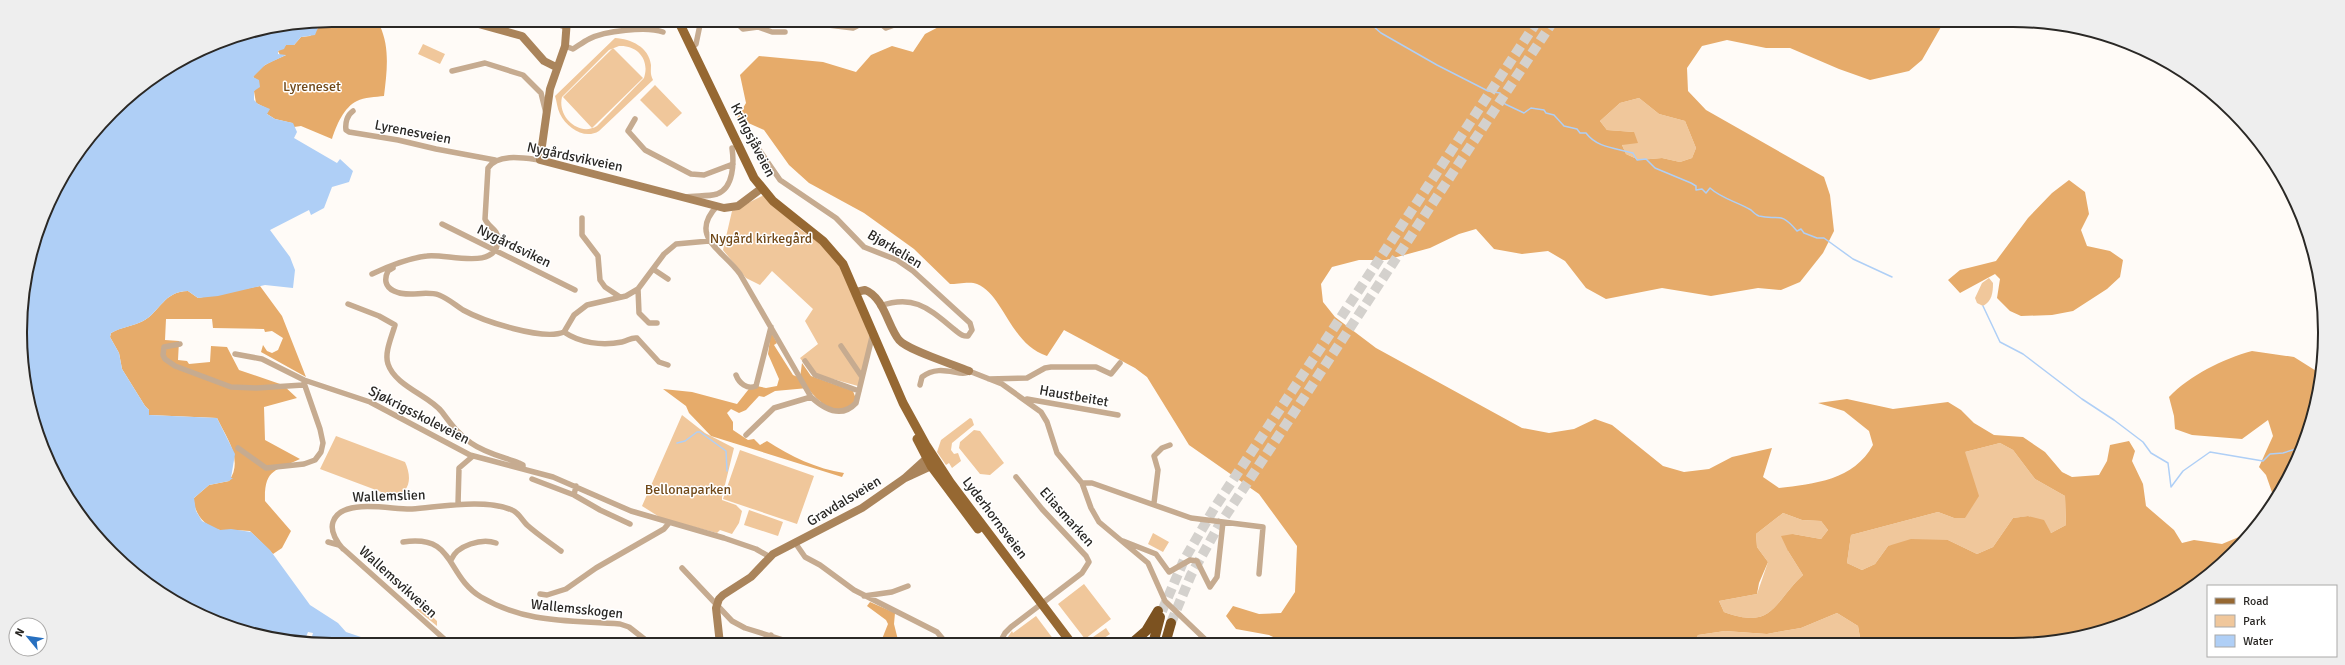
<svg xmlns="http://www.w3.org/2000/svg" width="2345" height="665" font-family="Signika,sans-serif">
<style>
.green{fill:#f0c79b;fill-rule:evenodd}
.forest{fill:#e6ab6a;fill-rule:evenodd}
.water{fill:#afcff6}
.lines{fill:none;stroke-linecap:round;stroke-linejoin:round}
.stream{stroke:#afcff6;stroke-width:1.5}
.highway-tunnel{stroke:#d4d1cd;stroke-width:10;stroke-dasharray:10 5;stroke-linecap:butt}
.street{stroke:#c6ab90;stroke-width:5.5}
.secondary{stroke:#aa845b;stroke-width:8}
.primary{stroke:#966832;stroke-width:9}
.highway{stroke:#7c5220;stroke-width:10}
.labels{text-anchor:middle;dominant-baseline:central;stroke-width:3;stroke-linejoin:round;paint-order:stroke}
.park-label{font-size:14px;fill:#714919;stroke:#fff}
.street-label{font-size:14px;fill:#2a2825;stroke:#fff}
.rim{fill:none;stroke:#2a2825;stroke-width:2}
</style>
<rect width="100%" height="100%" fill="#fffbf7"/>
<path class="green" d="M615,38C631,39 649,47 651,65C651,71 650,74 653,80L599,131C585,140 567,128 560,114C557,108 557,102 555,96ZM619,46C638,45 650,60 644,78L597,126C579,137 557,117 562,97L609,50Z
M423,44L445,54L440,64L418,54Z
M613,48L643,78L592,128L563,97Z
M655,85L682,113L667,127L640,100Z
M1639,98L1659,114L1685,121L1696,148L1692,158L1680,162L1662,158L1639,160L1626,154L1622,145L1634,132L1607,130L1600,121L1620,103Z
M766,194L801,230L821,244L844,268L870,338L858,386L811,373L800,358L818,344L805,321L813,309L772,271L760,285L746,278L723,250L732,211Z
M1989,278L1993,283C1993,293 1992,301 1983,306L1977,303L1975,298L1982,283Z
M682,415L705,433L734,448L722,497V500L736,505L742,511L739,523L732,534L720,530L717,533L661,518L642,506Z
M970,418L972,419L974,425L952,443L951,450L954,454L958,453L961,461L952,468L949,463L946,465L937,452L941,440Z
M974,430L980,431L1004,463L990,475L980,474L959,448L960,442Z
M336,436L405,462C412,477 411,494 392,496L320,469Z
M2000,443L2013,450L2035,479L2065,496L2066,525L2051,533L2029,516L2013,518L1993,547L1977,554L1948,540L1888,546L1875,564L1862,570L1847,563L1851,535L1938,512L1954,518L1965,452Z
M740,450L814,476L797,524L723,499Z
M749,510L783,522L778,536L744,525Z
M1783,513L1802,520L1821,521L1828,530L1821,539L1793,534L1788,551L1803,575C1772,604 1774,630 1724,612L1719,601L1757,594L1768,562L1757,547L1756,534Z
M1153,533L1169,542L1163,552L1148,544Z
M1084,584L1111,619L1085,639L1058,604Z
M416,609H424L437,621V626Z
M1837,613L1858,626L1861,643H1694L1698,635L1725,631L1767,634L1783,631L1801,628Z
M1036,616L1057,644H1003L1012,631L1013,633Z
M1106,628L1110,634L1097,643L1093,637Z"/>
<path class="forest" d="M358,20L380,26C390,48 387,71 384,96C376,97 364,97 357,101C344,107 336,126 332,139L301,126L294,127L292,123L275,119L267,114L266,108L256,103L254,91L259,82L253,77C259,65 274,61 286,55H280L278,51L286,45H294L301,37L310,36L326,21Z
M952,20H1945L1922,60L1909,71L1870,80L1839,69L1790,48H1766L1727,40L1702,46L1687,68L1688,91L1706,110L1824,177L1830,195L1834,231L1823,253L1800,282L1781,290L1758,288L1711,296L1662,288L1606,299L1586,288L1565,261L1548,251L1522,254L1494,249L1476,229L1459,234L1430,248L1386,260H1359L1332,267L1321,284L1323,302L1335,317L1376,348L1522,428L1549,433L1574,429L1595,419L1612,425L1663,466L1684,472L1709,469L1732,457L1772,448L1763,477L1779,488C1814,484 1854,480 1873,445L1869,431L1844,411L1818,403L1847,399L1893,409L1948,402L1961,410L1974,423L1994,435L2023,437L2045,452L2062,472L2072,477L2099,475L2107,461L2110,445L2129,441L2135,451L2132,461L2143,484L2146,506L2174,530L2182,543L2194,540L2222,544L2246,534L2219,567L2132,621L2053,642L1861,643L1858,626L1837,613L1801,628L1783,631L1767,634L1725,631L1698,635L1694,643L1288,644L1269,635L1236,629L1226,616L1233,606L1259,614L1281,613L1295,592L1297,546L1259,494L1189,445L1147,377L1135,368L1064,330L1047,356C1010,344 1004,295 977,284C971,281 957,284 950,284L914,249L864,213L809,183L789,165L764,130L737,118L746,103L740,75L759,56L823,62L856,72L871,55L892,46L913,52L925,34ZM1639,98L1659,114L1685,121L1696,148L1692,158L1680,162L1662,158L1639,160L1626,154L1622,145L1638,143L1634,132L1607,130L1600,121L1620,103ZM2000,443L2013,450L2035,479L2065,496L2066,525L2051,533L2044,520L2028,516L2013,518L1993,547L1977,554L1948,540L1911,539L1888,546L1875,564L1862,570L1847,563L1851,535L1938,512L1954,518H1965L1979,496L1965,452ZM1783,513L1802,520L1821,521L1828,530L1821,539L1793,534L1781,536L1788,551L1803,575C1772,604 1774,630 1724,612L1719,601L1757,594L1759,583L1768,562L1757,547L1756,534Z
M2069,180L2085,192L2089,214L2081,230L2087,246L2110,251L2123,260L2120,277L2107,289L2073,311L2052,315L2021,316L2010,311L1997,298L2000,279L1995,274L1960,293L1948,280L1960,270L1996,261L2028,218L2052,193Z
M260,286L282,316L306,377L261,352L263,345L267,351L272,353L278,350L283,338L272,331L265,332L264,329L213,328L212,319H166L165,340L179,341L178,360L187,361L189,364L210,362L211,346L227,347L239,370L283,385L297,398L264,407L265,440L300,459C275,471 264,469 265,501L291,531L282,548L273,554L250,531C240,530 230,531 220,530C206,528 193,513 194,498L209,485L229,481C244,460 226,437 217,418L149,415V410L145,406L122,369L119,353L110,337L111,333C121,327 133,326 143,321C160,312 164,291 188,291L198,298Z
M771,332L777,343L774,345L793,375L800,378L802,363L811,376L853,391L856,399C842,421 819,404 808,388L775,391L764,397L759,396L746,410L739,413L731,409L727,413L733,422V430L748,440L754,439L760,445L767,441C790,456 817,469 844,473L842,477L711,436L689,413L686,406L663,389L692,392L737,404L752,385L766,388L777,386L779,379L768,354Z
M2252,351L2294,357L2321,374L2319,393L2283,489L2269,505L2274,498L2266,475L2259,467L2273,436L2268,420L2242,439L2192,435L2175,429L2174,416L2169,397C2190,375 2223,359 2252,351Z
M870,602L895,613L894,624L899,644H880L888,624L886,620L867,606Z"/>
<path class="water" d="M326,21L319,25L315,35L301,37L294,45H286L284,49L278,51V54L286,55L265,65L253,77L259,80L260,87L254,91V100L258,104L270,109L267,114L275,119L293,123L297,132L294,138L337,163L340,159L353,171L349,182L332,187L324,208L311,215L309,210L270,230L290,257L295,270L293,288L265,285L218,296L198,298L188,291C164,291 160,312 143,321C133,326 122,327 111,333L110,337L119,353L122,369L145,406L149,410V415L217,418L235,454L231,478H233L229,481L209,485L194,498L196,511L202,521L220,530L231,529L251,532L270,550L310,605L338,623L346,632L370,640V645L310,643L313,633L308,632L304,642L272,639L213,621L159,592L84,523L52,471L31,414L21,312L31,251L52,194L85,142L126,98L213,44L272,26Z"/>
<g class="lines">
<path class="stream" d="M1366,20L1381,33L1437,65L1488,91L1500,93L1505,104L1524,113L1531,108L1544,110L1546,113L1554,115L1564,126L1577,129L1580,133H1586C1597,148 1616,148 1633,153L1637,160L1646,159L1655,168L1691,183L1696,186V190L1702,189L1706,193L1710,188C1722,199 1738,202 1751,210C1753,212 1756,215 1759,216C1779,221 1779,210 1797,231L1801,229L1804,233L1817,238H1824L1853,259L1892,277
M1983,306L2000,342L2023,354L2082,399L2114,420L2143,442L2151,453L2168,463L2171,487
M677,443L685,441L697,432H700L726,451L727,471
M2171,487L2183,471L2210,452L2263,461L2270,454L2283,453L2299,448"/>
<path class="highway-tunnel" d="M1162,611L1184,560L1215,507L1538,20
M1171,623L1191,575L1218,527L1554,20"/>
<path class="street" d="M547,20L567,28
M738,20L739,25L743,29L758,27L772,32H785
M817,20L820,24L853,28L857,26L858,20
M879,20L881,24L886,28L897,24L902,20
M565,46L573,49C578,46 583,42 589,39C604,31 647,26 663,32
M691,48L696,44L701,20
M452,71L485,63L523,75L541,93L546,113
M353,111C347,115 345,123 346,130L349,132L398,140L436,149L495,160
M635,119L628,131L645,150L691,174L704,175L733,164
M760,151L780,180L836,218L864,247L897,260L913,271L970,323L972,330L968,336C962,337 959,333 955,330C929,309 915,294 880,306
M685,197C695,195 707,197 717,194C734,188 734,162 732,148
M717,206C688,237 723,250 740,274L811,397C824,409 841,419 856,403L873,333
M582,218V235L598,256L600,280L605,287L620,297
M442,224L575,290
M393,268L388,271C384,279 385,287 394,291C408,298 425,290 439,295C449,299 455,305 463,310C483,321 543,341 564,332
M653,269L668,279
M372,274C389,266 408,258 427,256C446,253 498,272 498,239C498,229 488,227 485,219L488,168C498,153 524,158 540,160
M638,289L639,313L649,323H657
M348,304L379,316L395,325C392,336 384,353 388,364C395,386 430,396 442,412C451,424 458,434 471,443C485,453 503,457 519,463L523,465V469
M564,332L574,315L587,305L626,296L638,289L664,254L676,244L709,241
M564,332C580,343 602,346 622,342C628,341 631,337 637,338L659,362L668,365
M180,344L164,347L163,355L165,359L175,366L231,387L257,388L303,385
M841,346L862,377
M235,354L262,359L304,380L370,402L470,455L553,477L631,511L724,538L756,549L770,557
M805,361L815,375L859,391
M736,375C739,383 747,390 756,386L771,327
M989,379L1027,378L1045,368L1051,367H1096L1111,374L1120,363
M920,385L922,377C941,362 962,379 969,371L1002,384L1041,412L1047,422L1057,453L1082,483L1091,508L1099,522L1148,563L1165,601L1210,644
M1027,399L1118,415
M746,435L774,408L811,397
M238,448L266,468L304,464L315,460L321,452L323,443L320,429L304,383
M532,479L574,495L576,486
M1082,483H1092L1191,518L1263,527L1259,574
M574,495L600,510L630,524
M1154,503L1158,470L1154,456L1162,448L1170,445
M458,504L459,468L473,456
M1123,541L1156,554L1169,572L1190,560L1197,561L1210,587L1217,577L1223,522
M328,542L339,545L451,645
M403,542C456,534 445,575 481,597C527,624 569,620 620,624L629,627L652,645
M796,544L805,557L820,565L854,590L937,632L947,644
M343,549C337,542 330,531 333,522C341,497 392,510 412,509C440,507 485,498 512,510C518,512 522,520 527,525C537,534 549,542 561,551
M451,560C457,545 482,538 496,543
M682,568L732,621L745,628L796,644
M540,594L547,595L566,589L596,568L664,529L669,523
M864,596L892,592L908,586
M767,644L771,635
M999,644L1005,633L1011,627L1082,573L1089,562L1086,556L1042,509L1016,477"/>
<path class="secondary" d="M464,20L522,36L544,61L556,67
M567,20L565,46L550,89L540,160L724,208L738,206L762,188
M856,292L865,290C884,297 888,327 899,340C909,351 953,364 969,371
M720,644L716,608L719,599L723,595L751,577L773,554L862,508L905,478L926,459L934,458L931,466L905,478"/>
<path class="primary" d="M678,20L754,178L773,201L823,241L843,264L903,403L926,445L950,482L1072,644
M917,439L931,466L978,529"/>
<path class="highway" d="M1131,644L1146,631L1158,611
M1153,644L1160,617
M1165,644L1171,623"/>
</g>
<g class="labels">
<g class="park-label">
<text x="312" y="86">Lyreneset</text>
<text x="761" y="238">Nygård kirkegård</text>
<text x="688" y="489">Bellonaparken</text>
</g>
<g class="street-label">
<text transform="translate(413 132) rotate(11)">Lyrenesveien</text>
<text transform="translate(753 140) rotate(63)">Kringsjåveien</text>
<text transform="translate(575 157) rotate(12)">Nygårdsvikveien</text>
<text transform="translate(514 246) rotate(26)">Nygårdsviken</text>
<text transform="translate(895 249) rotate(31)">Bjørkelien</text>
<text transform="translate(1074 396) rotate(10)">Haustbeitet</text>
<text transform="translate(419 415) rotate(27)">Sjøkrigsskoleveien</text>
<text transform="translate(389 496) rotate(-2)">Wallemslien</text>
<text transform="translate(844 501) rotate(-31)">Gravdalsveien</text>
<text transform="translate(1067 517) rotate(48)">Eliasmarken</text>
<text transform="translate(995 518) rotate(53)">Lyderhornsveien</text>
<text transform="translate(398 582) rotate(42)">Wallemsvikveien</text>
<text transform="translate(577 609) rotate(6)">Wallemsskogen</text>
</g>
</g>
<path d="M0 0H2345V665H0ZM332 27H2013A305 305 0 0 1 2318 332V333A305 305 0 0 1 2013 638H332A305 305 0 0 1 27 333V332A305 305 0 0 1 332 27Z" fill="#eee" fill-rule="evenodd"/>
<path class="rim" d="M332 27H2013A305 305 0 0 1 2318 332V333A305 305 0 0 1 2013 638H332A305 305 0 0 1 27 333V332A305 305 0 0 1 332 27Z"/>
<rect x="2207" y="585" width="130" height="72" fill="#ffffff" stroke="#aaa9a8"/>
<rect x="2215" y="598" width="20" height="6" fill="#966832" stroke="#aaa9a8"/>
<text x="2243" y="605" font-size="12" fill="#2a2825">Road</text>
<rect x="2215" y="615" width="20" height="12" fill="#f0c79b" stroke="#aaa9a8"/>
<text x="2243" y="625" font-size="12" fill="#2a2825">Park</text>
<rect x="2215" y="635" width="20" height="12" fill="#afcff6" stroke="#aaa9a8"/>
<text x="2243" y="645" font-size="12" fill="#2a2825">Water</text>
<g transform="translate(28 637) rotate(299)"><circle r="19" fill="#ffffff" stroke="#aaa9a8"/>
<path d="M0-3L7 15L0 10L-7 15Z" fill="#2770c0"/>
<text y="-6" font-size="11" font-weight="bold" text-anchor="middle" fill="#2a2825">N</text>
</g>
</svg>
